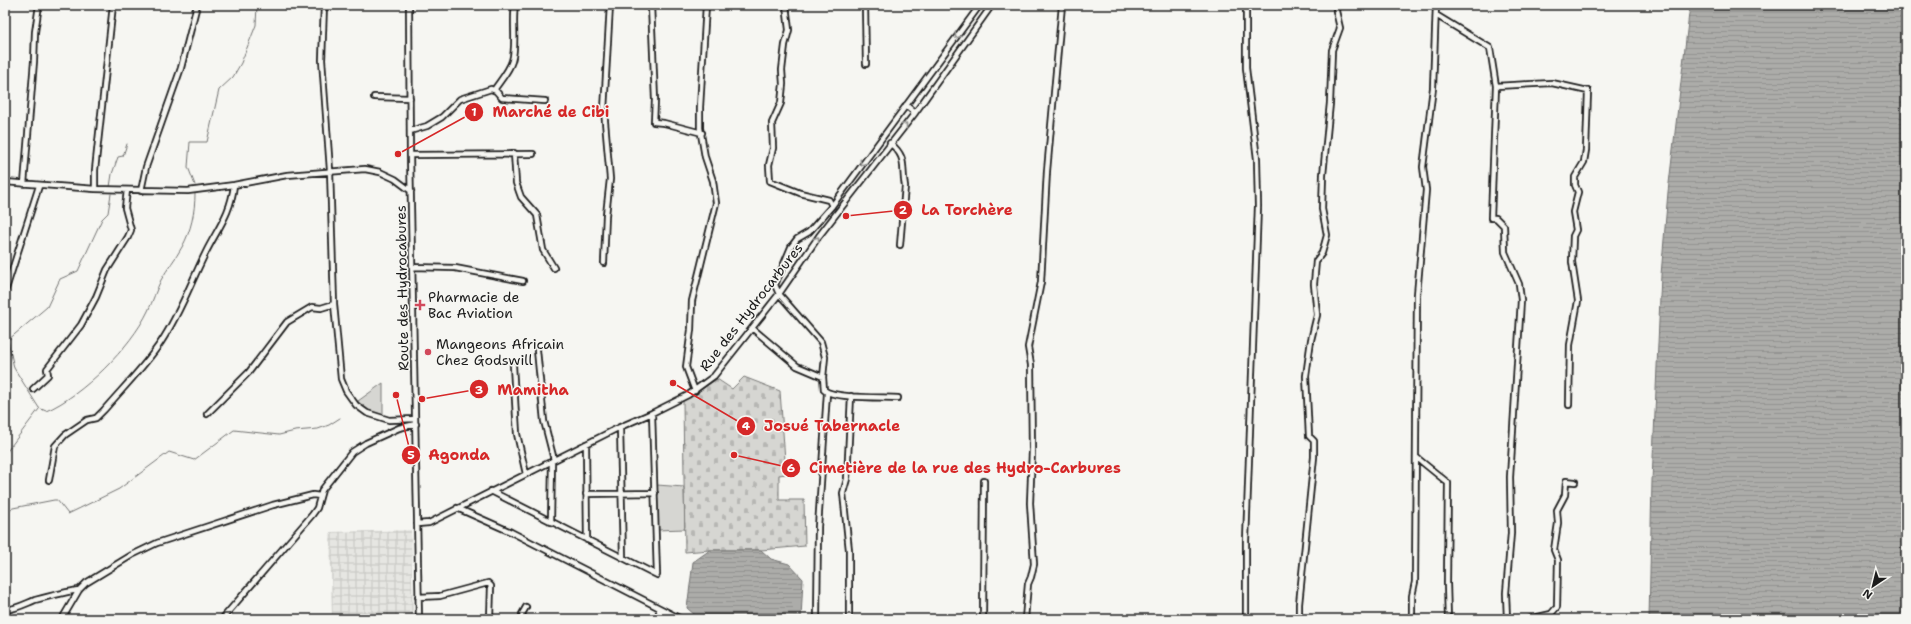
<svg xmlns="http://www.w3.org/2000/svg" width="1911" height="624" font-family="'Shantell Sans',sans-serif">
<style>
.industrial{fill:url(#industrial-grid)}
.grass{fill:#d6d6d2;stroke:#797977}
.cemetery{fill:url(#cemetery-stones);stroke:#797977}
.water{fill:url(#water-rules);stroke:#727271}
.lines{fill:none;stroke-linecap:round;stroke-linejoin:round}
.stream{stroke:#727271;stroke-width:1}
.minor-casing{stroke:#1c1c1c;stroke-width:8}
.minor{stroke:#f6f6f2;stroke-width:4.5}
.oneway{stroke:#949492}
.poi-dot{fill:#d1495b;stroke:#f6f6f2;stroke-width:1.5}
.labels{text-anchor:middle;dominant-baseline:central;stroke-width:3;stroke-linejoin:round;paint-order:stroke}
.street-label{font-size:14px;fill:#1c1c1c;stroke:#f6f6f2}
.poi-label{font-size:14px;fill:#1c1c1c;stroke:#f6f6f2;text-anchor:start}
.leader{fill:none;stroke:#d62828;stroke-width:1.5}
.callout-dot{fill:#d62828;stroke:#f6f6f2;stroke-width:1.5}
.mark-label{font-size:12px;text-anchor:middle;font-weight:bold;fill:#fff}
.callout-label{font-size:15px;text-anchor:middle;font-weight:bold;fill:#d62828;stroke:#f6f6f2;stroke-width:3;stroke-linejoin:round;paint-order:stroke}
</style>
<defs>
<pattern id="industrial-grid" width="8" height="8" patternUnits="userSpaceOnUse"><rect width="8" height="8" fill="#e6e6e2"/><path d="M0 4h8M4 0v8" fill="none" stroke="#c5c5c1"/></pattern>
<pattern id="cemetery-stones" width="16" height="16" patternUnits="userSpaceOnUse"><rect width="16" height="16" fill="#d6d6d2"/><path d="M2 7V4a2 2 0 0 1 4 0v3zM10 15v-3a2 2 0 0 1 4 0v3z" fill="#b7b7b4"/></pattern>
<pattern id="water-rules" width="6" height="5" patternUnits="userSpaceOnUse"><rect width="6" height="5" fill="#acaca9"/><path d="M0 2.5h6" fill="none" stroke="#939391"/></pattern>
</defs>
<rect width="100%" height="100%" fill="#f6f6f2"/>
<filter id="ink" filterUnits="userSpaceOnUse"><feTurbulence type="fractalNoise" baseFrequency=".025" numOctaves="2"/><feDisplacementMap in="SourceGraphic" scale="8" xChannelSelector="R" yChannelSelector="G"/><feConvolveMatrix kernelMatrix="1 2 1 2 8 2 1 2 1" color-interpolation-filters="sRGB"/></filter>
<g filter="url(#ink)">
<path class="industrial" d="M411,530L413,619H332L330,532Z"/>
<path class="grass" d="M383,383V415L368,412L358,404V401Z
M657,485L684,487L685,529L657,530Z"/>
<path class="cemetery" d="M744,377L780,391L786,474L779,475V500H804L805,546L761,550H710L685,552L683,401L717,379L732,389Z"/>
<path class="water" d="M1690,5H1906V619H1649L1652,481L1661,275L1668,192Z
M710,550H761L771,559L789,564L803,579L801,619H703L696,616L687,608L693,562Z"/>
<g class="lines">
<path class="stream" d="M195,185L188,167L190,142H207L219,90L233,77L241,63L256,25L257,5
M110,187L112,174L118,157L123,156L127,144
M111,194L108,213L102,219L78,271L60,279L47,307L8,340L14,368L39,408L46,411C82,396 131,347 148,311C153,301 156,290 161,280C167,269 176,258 182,247C191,231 195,212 195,194
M5,454L39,409
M5,512L13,508L54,500H57L68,514L119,489L169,452L194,460L234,430L279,435L295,431L318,429L329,425L340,418"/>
<g class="minor-casing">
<path id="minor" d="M324,5L322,60L330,170L334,304L341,379L346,391L356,405L367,413L389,420L415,419
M409,5L410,155L419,619
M651,5L655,100L654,122L664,123L702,133
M786,5L789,30L785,45L782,70L783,84L781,103L772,123L773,148L769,165L770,181L800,193L829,200L832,206
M865,5L866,64
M1436,15L1490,48L1496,86L1491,218H1496L1504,226L1505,252L1519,284L1521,300L1510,477L1511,533L1506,593L1507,619
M1496,86L1552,83L1588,91L1586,150L1584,162L1575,177V185L1578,192L1573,212L1576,230L1573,236L1572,262L1578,301L1570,345L1569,405
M494,90C500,81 509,71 512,61C517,45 512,23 515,5
M374,97L410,98
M906,105L915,113
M410,131L427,126L442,117L460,99L491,89L496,91L502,98L545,101
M890,143C908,158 901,166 905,186L900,245
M514,153L516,183L521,197L537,215L543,250L554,268
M410,155L533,154
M5,182L95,189L188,191L234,185L287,175L365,169L380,172L395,179L411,191
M24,184L34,61L35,32L39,5
M95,189V170L113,5
M141,191L146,167L181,68L197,5
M604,263L606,215L610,179L604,110L610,5
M412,267L455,268L523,281
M5,292L39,186
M752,328L797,366L823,377
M537,350L544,421L554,460
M513,365L517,434L526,474
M33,389L48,375L47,369L81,325L96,297L107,270L128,237L131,230L125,208L127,190
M695,391L686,367L691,330L692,301L716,203L713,181L705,157L700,128V107L706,5
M898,398C883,397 835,399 824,390L823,377L825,357L821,342L779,294L775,285L791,247L797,239L809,232L832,206L980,5
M207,414L249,372L287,322L312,307L321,308L334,304
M620,427L623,558
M586,444L587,540
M1416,457L1448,483L1447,583L1448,619
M49,480L55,446L65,435L87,420L96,418L104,410C123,388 145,366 161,342C180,314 191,282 206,252C218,228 231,213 234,185
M491,491L657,575L652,413
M586,494L655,493
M457,508L511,532L681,619
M551,522L552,461
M417,524L429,523L620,427L652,413L688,395L714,376L779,294L819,236L915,113L992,5
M418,597L440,596L488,583L491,586L490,618
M5,610C16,609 25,604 35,600C50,596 65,592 79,590
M659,611L668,619
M62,619L79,590L86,583L132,555L157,543L273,505L313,495L320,496
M222,619L312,515L317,508L322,490L352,452L366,443L399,428L416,424
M524,619L522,614L526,607
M817,619L818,527L827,393
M849,619V550L843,493L847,479L851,396
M983,619L984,481
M1025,619L1028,584L1031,577L1034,564L1030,503L1032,450L1031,365L1028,347L1041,282L1047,171L1062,5
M1246,619V541L1258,206L1257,159L1246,68V5
M1299,619V604L1314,457V441L1309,436L1306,376L1311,340L1317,315L1314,284L1316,261L1322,253L1327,235L1322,209L1323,175L1330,103L1332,50L1340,28L1336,11L1337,5
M1412,619V596L1415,582L1417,295L1426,190L1423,167L1433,88L1436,5
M1529,619L1551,614L1557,607L1558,560L1554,550L1558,523L1557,510L1565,495L1566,481L1575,482"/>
</g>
<use href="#minor" class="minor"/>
</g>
<defs><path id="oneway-chevron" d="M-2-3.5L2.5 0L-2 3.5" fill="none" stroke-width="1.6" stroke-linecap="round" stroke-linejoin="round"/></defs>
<g class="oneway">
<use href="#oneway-chevron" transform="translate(957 36) rotate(126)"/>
<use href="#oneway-chevron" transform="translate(905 125) rotate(-52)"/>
<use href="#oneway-chevron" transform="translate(862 163) rotate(126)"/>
<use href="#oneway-chevron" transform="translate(817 239) rotate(-55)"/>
</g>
</g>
<g class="poi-dot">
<path d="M418 299h4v4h4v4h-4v4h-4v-4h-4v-4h4z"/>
<circle cx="428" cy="352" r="4"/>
</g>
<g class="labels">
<g class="street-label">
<text transform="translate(402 288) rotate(-91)">Route des Hydrocabures</text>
<text transform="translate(751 307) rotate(-52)">Rue des Hydrocarbures</text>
</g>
<g class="poi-label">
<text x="428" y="297">Pharmacie de<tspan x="428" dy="16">Bac Aviation</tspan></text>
<text x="436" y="344">Mangeons Africain<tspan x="436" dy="16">Chez Godswill</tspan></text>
</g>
</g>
<path class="leader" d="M398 154L474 112M846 216L903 210M422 399L479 389M673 383L746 426M396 395L411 455M734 455L791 468"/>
<g class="callout-dot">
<circle cx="398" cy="154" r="4"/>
<circle cx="846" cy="216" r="4"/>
<circle cx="422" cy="399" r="4"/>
<circle cx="673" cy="383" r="4"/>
<circle cx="396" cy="395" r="4"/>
<circle cx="734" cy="455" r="4"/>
<circle cx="474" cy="112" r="10"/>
<circle cx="903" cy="210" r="10"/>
<circle cx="479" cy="389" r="10"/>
<circle cx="746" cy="426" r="10"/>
<circle cx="411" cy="455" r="10"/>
<circle cx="791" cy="468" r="10"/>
</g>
<g class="mark-label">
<text x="474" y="116">1</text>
<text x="903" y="214">2</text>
<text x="479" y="394">3</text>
<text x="746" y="430">4</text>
<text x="411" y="459">5</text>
<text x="791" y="472">6</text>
</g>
<g class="callout-label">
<text x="551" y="117">Marché de Cibi</text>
<text x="967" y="215">La Torchère</text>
<text x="533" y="395">Mamitha</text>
<text x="832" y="431">Josué Tabernacle</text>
<text x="459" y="460">Agonda</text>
<text x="965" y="473">Cimetière de la rue des Hydro-Carbures</text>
</g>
<rect width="1911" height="624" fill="none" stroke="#f6f6f2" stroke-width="20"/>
<rect x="10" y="10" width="1891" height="604" fill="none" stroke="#1c1c1c" stroke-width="1.5" filter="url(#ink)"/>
<g transform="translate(1873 586) rotate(215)" stroke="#f6f6f2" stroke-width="3" paint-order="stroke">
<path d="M0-3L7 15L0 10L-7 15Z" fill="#1c1c1c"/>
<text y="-6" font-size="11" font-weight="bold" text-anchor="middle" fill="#1c1c1c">N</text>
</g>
</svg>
